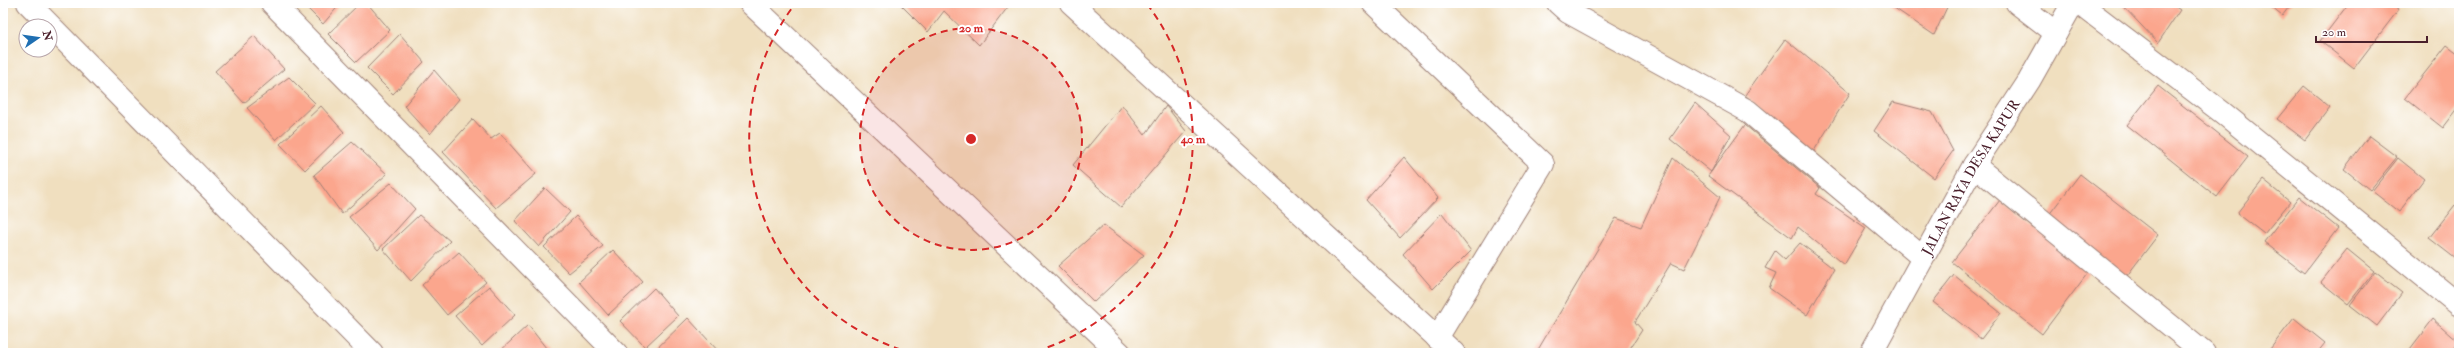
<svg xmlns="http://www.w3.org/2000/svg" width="2462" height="356" font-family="'IM FELL Double Pica',serif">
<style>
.building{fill:#fba68d}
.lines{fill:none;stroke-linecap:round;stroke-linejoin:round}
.minor-casing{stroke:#9d7f75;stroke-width:24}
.minor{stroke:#fff;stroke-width:22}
.ring{fill:none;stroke:#d62828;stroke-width:2;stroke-dasharray:7 5}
.labels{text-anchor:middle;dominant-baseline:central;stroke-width:4;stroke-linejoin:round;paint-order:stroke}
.street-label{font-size:14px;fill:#4a1f2b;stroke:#fff}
.centre{fill:#d62828;stroke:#fff;stroke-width:2}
.ring-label{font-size:12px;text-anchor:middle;font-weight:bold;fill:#d62828;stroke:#fff;stroke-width:4;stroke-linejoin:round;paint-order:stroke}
</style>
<rect width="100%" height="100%" fill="#fff"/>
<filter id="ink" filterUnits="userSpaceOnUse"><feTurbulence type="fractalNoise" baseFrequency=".025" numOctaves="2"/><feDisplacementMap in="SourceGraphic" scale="8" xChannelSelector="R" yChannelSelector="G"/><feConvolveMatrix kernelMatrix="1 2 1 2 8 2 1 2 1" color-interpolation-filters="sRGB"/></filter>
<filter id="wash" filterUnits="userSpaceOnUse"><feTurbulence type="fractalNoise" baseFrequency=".012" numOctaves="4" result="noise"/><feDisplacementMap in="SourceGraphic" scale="16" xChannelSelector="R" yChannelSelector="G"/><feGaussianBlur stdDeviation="0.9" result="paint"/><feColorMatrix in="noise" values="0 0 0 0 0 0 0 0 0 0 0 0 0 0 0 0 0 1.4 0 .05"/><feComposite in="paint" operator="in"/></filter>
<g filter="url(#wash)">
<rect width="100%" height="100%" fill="#f0dfbf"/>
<g id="blocks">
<path class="building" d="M302,3H341L323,24Z
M360,3H367L390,30L356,62L328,34Z
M899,3H1011L979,45L944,11L928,32Z
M1887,3H1949L1934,35Z
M2123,3H2170L2180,10L2158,43L2122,5Z
M2266,3H2292L2282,16Z
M2349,3H2391L2399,9L2354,68L2320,41Z
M400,34L424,62L393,94L367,68Z
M254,36L284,69L244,103L215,71Z
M1785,39L1850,93L1812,154L1745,95Z
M2447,45L2459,54V107L2443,128L2405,98Z
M434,70L459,99L430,134L404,106Z
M289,77L315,103L276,140L247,108Z
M2158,86L2248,157L2217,197L2127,125Z
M2304,86L2330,107L2305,140L2277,119Z
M1893,102L1932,112L1953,151L1934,178L1874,131Z
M1695,103L1731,135L1711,172L1745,125L1820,188L1816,194L1866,228L1844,265L1798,227L1792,238L1708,176L1711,172L1670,139Z
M1122,105L1145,135L1166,106L1186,131L1121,207L1073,165Z
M321,106L344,132L305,170L280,144Z
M473,119L491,139L500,133L536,174L496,208L443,152Z
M2369,136L2397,157L2370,190L2344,169Z
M352,142L387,174L342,214L314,175Z
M1404,157L1438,198L1400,238L1366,200Z
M1673,158L1720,197L1684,269L1671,263L1635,322L1642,330L1627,353H1536L1616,218L1641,227Z
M2398,158L2424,179L2399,212L2372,191Z
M2080,174L2158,235L2126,277L2048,216Z
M2263,180L2290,202L2264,234L2237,213Z
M391,183L415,209L378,250L349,217Z
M545,188L570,212L539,247L515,221Z
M2299,197L2338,228L2304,273L2264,242Z
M2000,200L2090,270L2042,334L1952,262Z
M2455,205L2459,208V256L2456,259L2429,238Z
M1442,213L1471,251L1433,289L1403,254Z
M419,215L450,241L411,281L383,249Z
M576,216L603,246L569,273L544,247Z
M1104,225L1144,255L1094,302L1058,266Z
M1800,243L1834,269L1807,315L1769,288L1776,273L1765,268L1775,251L1785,260Z
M2347,249L2374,271L2348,304L2321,282Z
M613,250L643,282L608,315L579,282Z
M459,252L486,282L447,315L422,285Z
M2375,272L2402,293L2377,326L2350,305Z
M1954,275L2001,313L1981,339L1933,302Z
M489,286L515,315L482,346L455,316Z
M654,288L678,316L645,347L620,321Z
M688,318L720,353H652Z
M2294,318L2325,343L2317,353H2267Z
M2433,319L2459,342L2451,353H2407Z
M528,325L550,353H498Z
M2459,345V353H2453Z"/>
</g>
</g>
<g filter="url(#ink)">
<use href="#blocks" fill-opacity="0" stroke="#9d7f75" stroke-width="1"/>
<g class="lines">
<g class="minor-casing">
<g id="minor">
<path d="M28,3L372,353"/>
<path d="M272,3L616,353"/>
<path d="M750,3L1120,353"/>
<path d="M1071,3L1454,353"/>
<path d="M1373,3L1543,164L1437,338"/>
<path d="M1558,3L1568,12L1748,111L1923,258"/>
<path d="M2017,3L2056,33"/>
<path d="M2079,3L2223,113L2459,305"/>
<path d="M1974,165L2204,353"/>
<path id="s1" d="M1871,353L1974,165L2029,81L2073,3"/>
</g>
</g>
<use href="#minor" class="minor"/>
</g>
</g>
<circle cx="971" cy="139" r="111" fill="#d62828" fill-opacity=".12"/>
<g class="ring">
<circle cx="971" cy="139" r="111"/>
<path d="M912 353A222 222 0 0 1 795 4M1147 4A222 222 0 0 1 1030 353"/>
</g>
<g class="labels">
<g class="street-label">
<text stroke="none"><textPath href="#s1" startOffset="202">JALAN RAYA DESA KAPUR</textPath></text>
</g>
</g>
<circle cx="971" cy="139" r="6" class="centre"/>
<g class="ring-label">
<text x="971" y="32">20 m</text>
<text x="1193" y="143">40 m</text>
</g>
<rect width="2462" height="356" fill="none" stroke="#fff" stroke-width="16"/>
<g transform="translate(38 38) rotate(77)"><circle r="19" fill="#ffffff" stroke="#b7a5aa"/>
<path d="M0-3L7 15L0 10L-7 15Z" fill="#1f6fb2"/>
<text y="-6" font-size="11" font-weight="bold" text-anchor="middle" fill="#4a1f2b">N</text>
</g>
<path d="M2316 36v6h111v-6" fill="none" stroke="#4a1f2b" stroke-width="2"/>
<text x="2322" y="36" font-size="12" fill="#4a1f2b" stroke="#ffffff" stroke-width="3" paint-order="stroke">20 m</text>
</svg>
